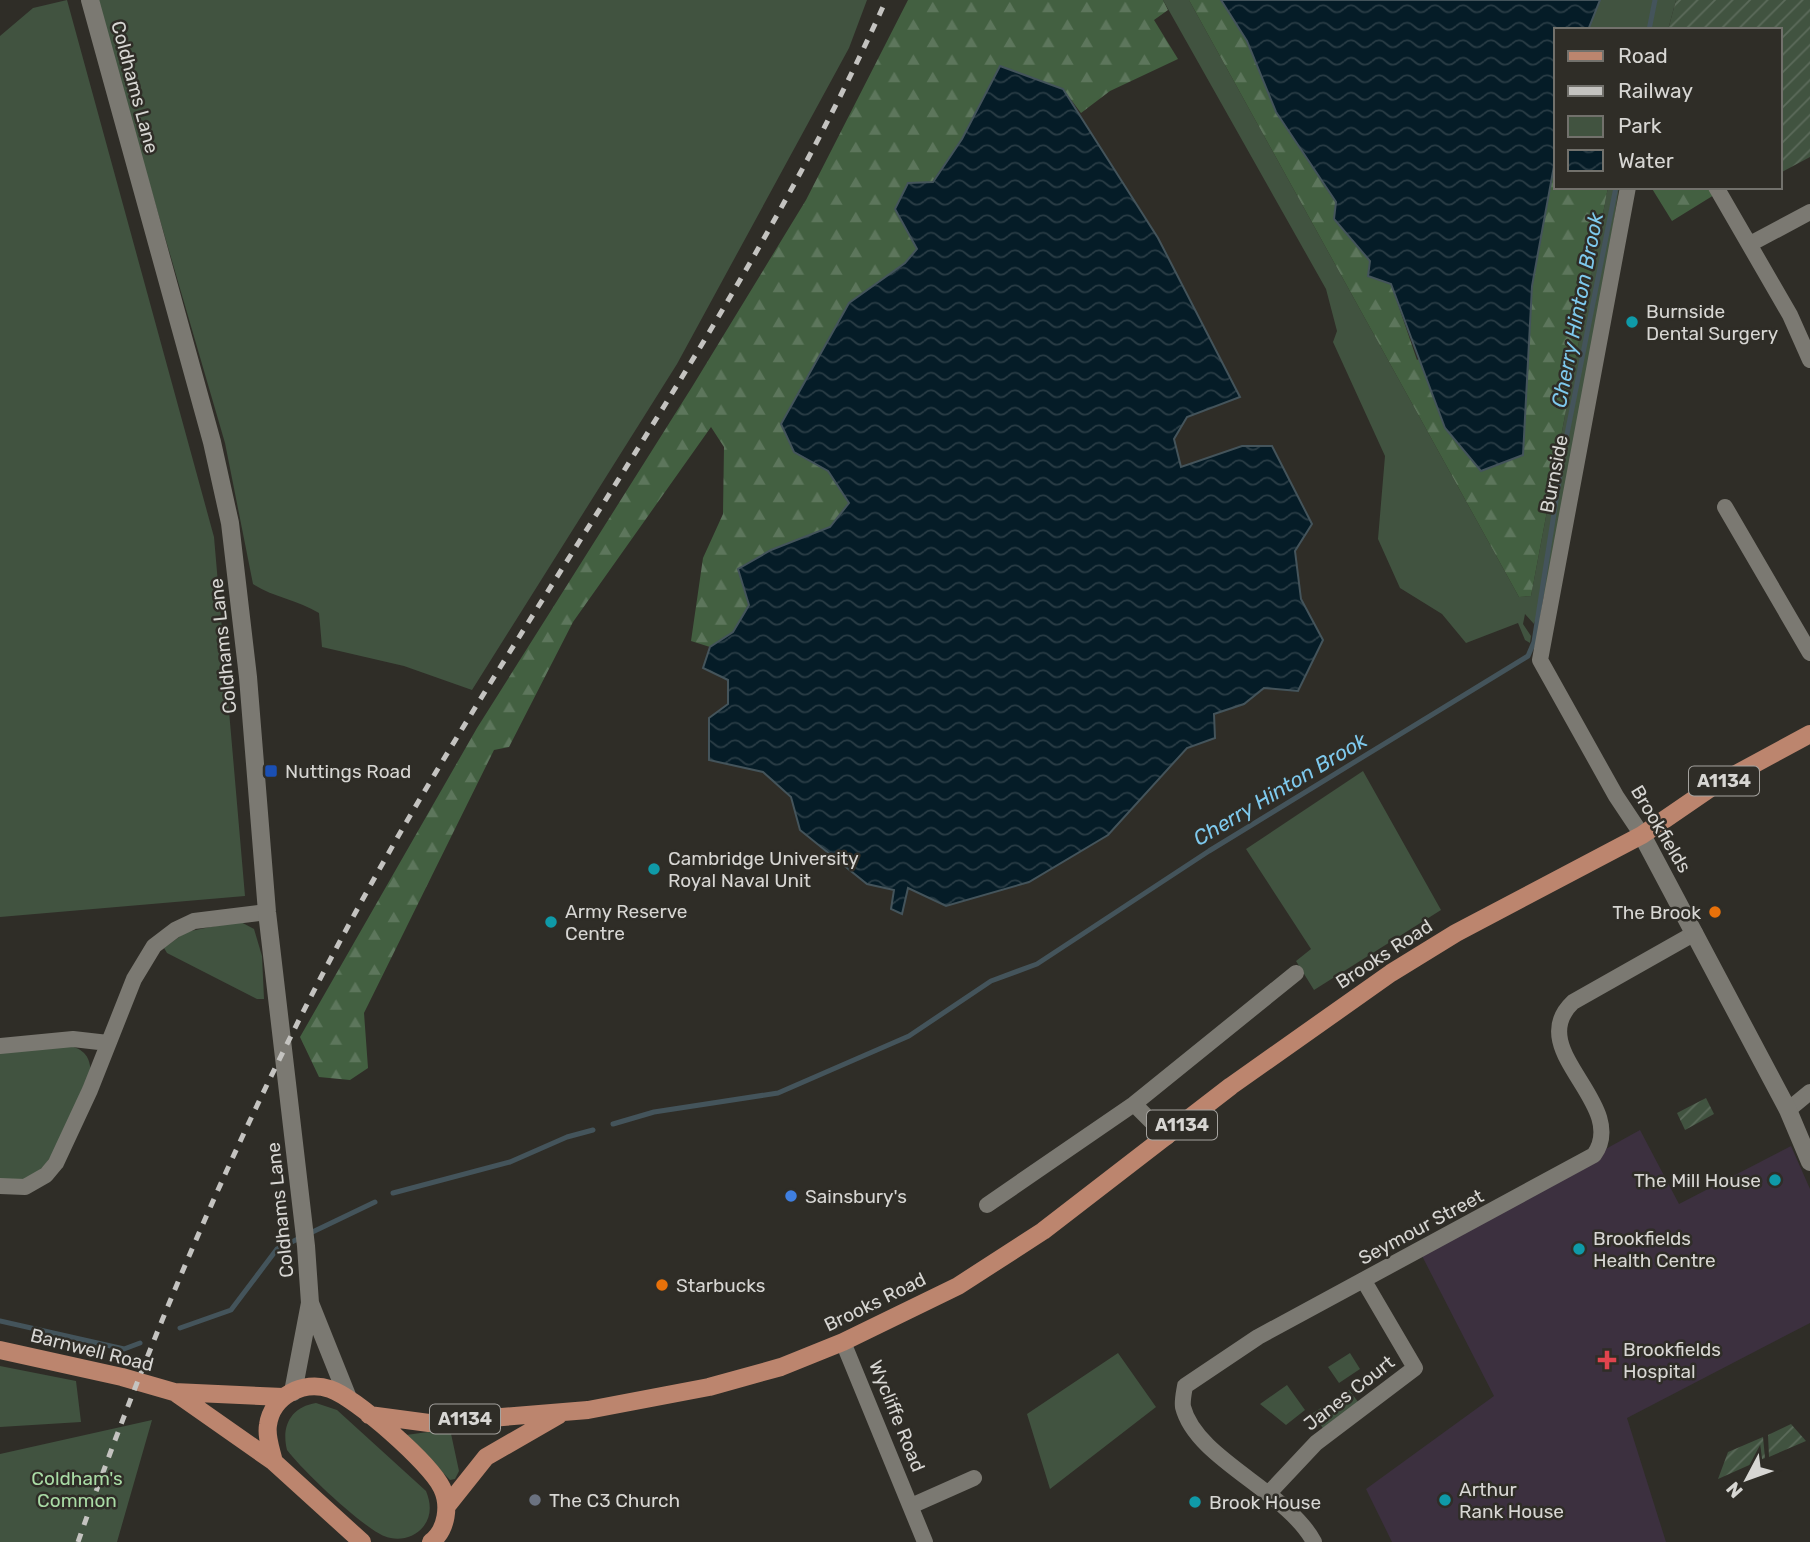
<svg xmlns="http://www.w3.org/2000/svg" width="1810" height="1542" font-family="Rubik,sans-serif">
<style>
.medical{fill:#3c303f}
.green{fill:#415340}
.forest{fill:url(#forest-firs)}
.garden{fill:url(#garden-furrows)}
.water{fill:url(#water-waves);stroke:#44545b;stroke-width:2}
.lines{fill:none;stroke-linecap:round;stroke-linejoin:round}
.stream{stroke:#44545b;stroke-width:5}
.minor{stroke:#7b7972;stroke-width:16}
.tertiary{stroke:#7b7972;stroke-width:18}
.primary{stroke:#bc856e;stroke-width:18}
.rail{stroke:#c4c3c0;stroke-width:5;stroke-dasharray:9 9;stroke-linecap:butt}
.culture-dot{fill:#0f9aa8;stroke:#2f2d27;stroke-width:2.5}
.transit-dot{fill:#1a4fb4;stroke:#2f2d27;stroke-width:2.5}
.food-dot{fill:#e8710a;stroke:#2f2d27;stroke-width:2.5}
.shop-dot{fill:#3f7fe0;stroke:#2f2d27;stroke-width:2.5}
.health-dot{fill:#e0444e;stroke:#2f2d27;stroke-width:2.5}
.worship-dot{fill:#6b7280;stroke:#2f2d27;stroke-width:2.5}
.labels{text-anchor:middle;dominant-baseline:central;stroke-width:5;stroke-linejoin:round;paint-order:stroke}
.shield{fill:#2f2d27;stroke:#a5a39f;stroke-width:2}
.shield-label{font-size:18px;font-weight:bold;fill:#d7d6d3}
.street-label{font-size:19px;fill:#d7d6d3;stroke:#2f2d27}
.poi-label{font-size:19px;fill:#d7d6d3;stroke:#2f2d27;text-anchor:start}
.park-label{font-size:19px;fill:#a9dba5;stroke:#2f2d27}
.water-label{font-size:21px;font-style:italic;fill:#7ec9ed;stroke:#2f2d27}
</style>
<defs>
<pattern id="forest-firs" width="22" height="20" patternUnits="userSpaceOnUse" patternTransform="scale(1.75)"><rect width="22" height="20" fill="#436041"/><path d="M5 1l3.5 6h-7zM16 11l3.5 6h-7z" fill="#5d765c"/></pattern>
<pattern id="garden-furrows" width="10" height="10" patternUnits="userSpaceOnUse" patternTransform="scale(1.75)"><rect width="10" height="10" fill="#415340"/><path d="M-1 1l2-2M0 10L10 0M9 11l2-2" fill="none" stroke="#5c6b5b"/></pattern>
<pattern id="water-waves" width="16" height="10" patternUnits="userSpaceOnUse" patternTransform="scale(1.75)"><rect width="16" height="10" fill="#051c27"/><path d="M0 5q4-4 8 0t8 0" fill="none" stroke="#293c45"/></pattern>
</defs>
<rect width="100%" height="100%" fill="#2f2d27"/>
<path class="medical" d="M1640,1130L1679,1204L1791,1146L1810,1189V1323L1627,1418L1666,1542H1392L1366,1489L1494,1396L1420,1252Z"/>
<path class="green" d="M67,0L214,537L245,896L0,917V36L33,8Z
M96,0H867L849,48L677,364L472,690L404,666L322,647L319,613C298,600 273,597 253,584L225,443Z
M1163,0H1189L1519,597L1531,596L1608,187H1619L1602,301L1550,578L1534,624L1525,614L1523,624L1531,636L1530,643L1525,640L1518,623L1466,643L1442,614L1400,588L1378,539L1385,456L1333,342L1337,331L1326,289Z
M1600,0H1676L1668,30H1588Z
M1363,771L1441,910L1314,990L1296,961L1311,949L1246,849Z
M239,921L254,929L262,956L264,999H257L167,953L164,948L186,932Z
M68,1045C85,1050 90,1056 91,1074C76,1105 54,1179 16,1182C11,1183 5,1180 0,1179V1051Z
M1118,1353L1156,1407L1050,1489L1027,1414Z
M1350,1353L1360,1369L1339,1383L1328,1367Z
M0,1366L76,1381L81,1422L0,1427Z
M1287,1385L1305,1410L1286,1425L1260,1404Z
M1349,1390L1359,1403L1324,1430L1313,1413Z
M316,1403L337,1410L426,1491C431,1503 432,1516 423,1527C414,1538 398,1542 384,1536C362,1527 302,1470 287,1450C281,1426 291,1407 316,1403Z
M152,1420L117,1542H0V1454Z
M450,1429L459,1471L455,1479L450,1480L406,1435Z"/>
<path class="forest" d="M908,0H1163L1168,10L1154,20L1178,59L1110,91L1081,113L1063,89L1000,66L962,139L932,182L908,183L917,248L905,263L849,303L795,452L828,471L850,502L830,527L771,550L749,605L733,632L710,647L691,641L703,558L723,514L724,447L711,427L573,622L509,747L494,750L364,1013L368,1068L350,1080L319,1077L300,1037L477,728L692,387L806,200Z
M1189,0H1221L1247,41L1276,112L1336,203L1334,219L1391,284L1417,360L1532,286L1556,155V187H1608L1531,596L1519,597Z
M1651,187H1727L1672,221Z"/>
<path class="garden" d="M1676,0H1810V157L1780,173V30H1668Z
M1706,1098L1714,1114L1685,1130L1677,1113Z
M1791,1424L1806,1441L1769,1457L1768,1435Z
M1763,1437L1765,1458L1718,1479L1728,1452Z"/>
<path class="water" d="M1221,0H1600L1588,30H1556V155L1532,286L1523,455L1481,471L1445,428L1391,284L1368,276L1370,261L1334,219L1336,202L1276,112L1247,41Z
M1000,66L1063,89L1158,238L1240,397L1187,417L1174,439L1181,467L1242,446H1272L1312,524L1295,551L1301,599L1323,640L1298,691L1264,688L1244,704L1214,714L1215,738L1187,748L1108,835L1029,882L946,906L908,888L902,914L891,909L894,890L867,884L800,830L791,797L763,772L709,760V718L728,704V680L703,668L710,647L733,632L749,605L738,569L771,550L830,527L849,503L828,471L794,452L781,424L849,303L905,263L917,249L895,209L908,183L933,182L962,139Z"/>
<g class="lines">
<path class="stream" d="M1649,30L1655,0
M613,1124L654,1112L778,1093L909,1036L991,981L1037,964L1209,851L1528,656L1534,642L1564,449L1616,187
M393,1193L510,1162L567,1137L593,1130
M0,1321L124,1349L140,1343
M180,1328L231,1310L277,1249L375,1202"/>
<path class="minor" d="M1628,187L1540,660L1616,796L1642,835
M1716,187L1790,315L1810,360
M1750,244L1810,212
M1725,507L1810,653
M0,1046L73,1039L108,1043
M1134,1104L1167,1137
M1788,1110L1810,1092
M0,1186L25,1187L46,1175L56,1163L90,1090L134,979L154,946L175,930L194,921L267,912
M987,1205L1134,1104L1296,973
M843,1342L925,1542
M1269,1493L1316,1443L1415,1368L1364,1281
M911,1506L974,1478
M1314,1542C1287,1491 1196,1459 1183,1407C1182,1401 1184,1392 1185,1386L1258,1337L1594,1155C1630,1104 1522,1050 1573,1002L1695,933"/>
<path class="tertiary" d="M90,0L212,442L230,523L248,677L267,912L306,1246L310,1303L293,1392
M1642,835L1788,1110L1810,1162
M310,1303L348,1398"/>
<path class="primary" d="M0,1350L122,1377L174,1392L283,1397
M177,1394L274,1462L362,1542
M369,1415L429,1423L588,1410L709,1387L781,1367L843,1342L958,1286L1043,1231L1231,1086L1391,973L1456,933L1642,835L1712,787L1810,734
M274,1462C271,1449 266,1437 268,1425C272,1396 303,1380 330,1389C356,1398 430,1463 442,1488C450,1505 447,1530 431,1542
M447,1506L486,1457L559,1415"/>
<path class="rail" d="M78,1542C172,1274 289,1016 436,772C589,517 764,272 886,0"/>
</g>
<g class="culture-dot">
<circle cx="1632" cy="322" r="7"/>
<circle cx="654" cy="869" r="7"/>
<circle cx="551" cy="922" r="7"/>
<circle cx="1775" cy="1180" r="7"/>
<circle cx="1579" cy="1249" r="7"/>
<circle cx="1445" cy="1500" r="7"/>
<circle cx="1195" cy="1502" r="7"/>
</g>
<rect class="transit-dot" x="264" y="764" width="14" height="14" rx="3.5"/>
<g class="food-dot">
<circle cx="1715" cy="912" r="7"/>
<circle cx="662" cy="1285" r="7"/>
</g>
<circle class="shop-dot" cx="791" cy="1196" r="7"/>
<path class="health-dot" d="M1603.5 1349.5h7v7h7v7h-7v7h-7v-7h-7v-7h7z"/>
<circle class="worship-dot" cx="535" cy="1500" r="7"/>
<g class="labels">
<g class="shield">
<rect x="1689" y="766.5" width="70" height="29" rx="5"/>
<rect x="1147" y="1110.5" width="70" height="29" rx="5"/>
<rect x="430" y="1404.5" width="70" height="29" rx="5"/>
</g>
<g class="shield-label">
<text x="1724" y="781">A1134</text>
<text x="1182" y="1125">A1134</text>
<text x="465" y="1419">A1134</text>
</g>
<g class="street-label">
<text transform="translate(135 87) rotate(75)">Coldhams Lane</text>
<text transform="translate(1554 474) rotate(-79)">Burnside</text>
<text transform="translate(223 646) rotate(-96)">Coldhams Lane</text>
<text transform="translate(1661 829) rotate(59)">Brookfields</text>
<text transform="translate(1384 954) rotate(-33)">Brooks Road</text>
<text transform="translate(280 1210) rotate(-96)">Coldhams Lane</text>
<text transform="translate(1421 1227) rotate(-28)">Seymour Street</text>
<text transform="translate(875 1302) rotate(-26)">Brooks Road</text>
<text transform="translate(92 1350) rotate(14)">Barnwell Road</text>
<text transform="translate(1349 1393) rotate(-38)">Janes Court</text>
<text transform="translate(897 1416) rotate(68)">Wycliffe Road</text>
</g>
<g class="poi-label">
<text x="1646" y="311">Burnside<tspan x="1646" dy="22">Dental Surgery</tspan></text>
<text x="285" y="771">Nuttings Road</text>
<text x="668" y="858">Cambridge University<tspan x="668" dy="22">Royal Naval Unit</tspan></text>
<text x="565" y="911">Army Reserve<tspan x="565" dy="22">Centre</tspan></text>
<text x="1701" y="912" text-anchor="end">The Brook</text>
<text x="1761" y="1180" text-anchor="end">The Mill House</text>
<text x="805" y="1196">Sainsbury's</text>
<text x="1593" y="1238">Brookfields<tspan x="1593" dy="22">Health Centre</tspan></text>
<text x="676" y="1285">Starbucks</text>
<text x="1623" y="1349">Brookfields<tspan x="1623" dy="22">Hospital</tspan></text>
<text x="1459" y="1489">Arthur<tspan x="1459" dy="22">Rank House</tspan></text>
<text x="549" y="1500">The C3 Church</text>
<text x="1209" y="1502">Brook House</text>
</g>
<g class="park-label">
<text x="77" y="1478">Coldham's<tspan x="77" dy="22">Common</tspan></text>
</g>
<g class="water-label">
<text transform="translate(1577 310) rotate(-79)">Cherry Hinton Brook</text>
<text transform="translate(1280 789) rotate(-31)">Cherry Hinton Brook</text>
</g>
</g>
<rect x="1554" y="28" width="228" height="161" fill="#2f2d27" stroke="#72716c" stroke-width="2"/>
<rect x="1568" y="51" width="35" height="10" fill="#bc856e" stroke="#72716c" stroke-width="2"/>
<text x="1618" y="63" font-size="21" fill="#d7d6d3">Road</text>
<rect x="1568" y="86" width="35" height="10" fill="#c4c3c0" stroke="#72716c" stroke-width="2"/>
<text x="1618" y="98" font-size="21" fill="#d7d6d3">Railway</text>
<rect x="1568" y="116" width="35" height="21" fill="#415340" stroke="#72716c" stroke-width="2"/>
<text x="1618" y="133" font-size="21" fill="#d7d6d3">Park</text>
<rect x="1568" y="150" width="35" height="21" fill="url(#water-waves)" stroke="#72716c" stroke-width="2"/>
<text x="1618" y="168" font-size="21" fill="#d7d6d3">Water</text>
<g transform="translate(1747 1479) rotate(229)" stroke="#2f2d27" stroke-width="5" paint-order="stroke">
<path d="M0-5L12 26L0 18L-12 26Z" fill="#d7d6d3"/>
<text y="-10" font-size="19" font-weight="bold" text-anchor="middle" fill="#d7d6d3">N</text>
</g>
</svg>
